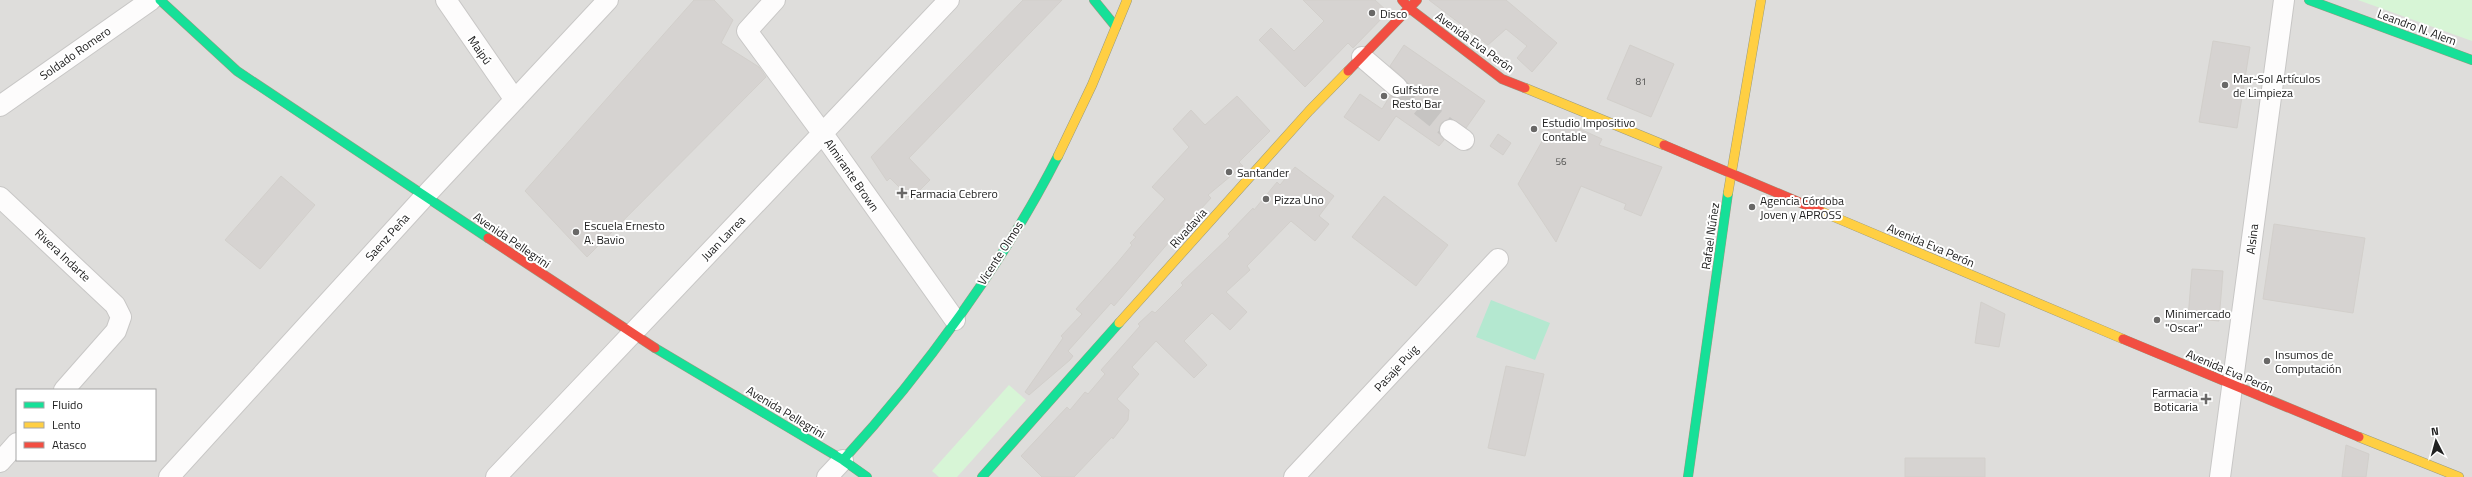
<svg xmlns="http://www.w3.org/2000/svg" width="2472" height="477" font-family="'Titillium Web',sans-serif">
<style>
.residential{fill:#dedddb;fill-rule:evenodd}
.park{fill:#d7f5d6}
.pitch{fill:#b4e8d0}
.building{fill:#d6d3d1;stroke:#d2cfcb}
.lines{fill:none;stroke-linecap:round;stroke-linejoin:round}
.street-tunnel{stroke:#c6c4c2;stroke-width:20;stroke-dasharray:20 10;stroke-linecap:butt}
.street-casing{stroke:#c8c7c6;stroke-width:22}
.fast-casing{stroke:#999a80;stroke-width:10}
.slow-casing{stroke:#999a80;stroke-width:10}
.jam-casing{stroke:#999a80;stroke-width:10}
.street{stroke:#fdfcfc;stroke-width:20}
.fast{stroke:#16e098;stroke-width:9}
.slow{stroke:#ffcf43;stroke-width:9}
.jam{stroke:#f24e42;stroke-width:9}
.poi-dot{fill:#696867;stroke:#fff;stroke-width:1.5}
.labels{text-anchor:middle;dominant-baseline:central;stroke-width:4;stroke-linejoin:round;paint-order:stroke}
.number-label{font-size:10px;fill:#4e4e4d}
.poi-label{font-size:12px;fill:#212121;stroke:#fff;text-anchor:start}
.street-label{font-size:12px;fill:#212121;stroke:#fff}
</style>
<rect width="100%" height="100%" fill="#efedea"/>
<path class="residential" d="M0,0H2472V477H0ZM17,390H155V460H17Z"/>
<path class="park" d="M2358,0H2472V41Z
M1009,385L1026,400L957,477H939L932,471Z"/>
<path class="pitch" d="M1491,300L1550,323L1535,360L1476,337Z"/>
<path class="building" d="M694,0H714L733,20L721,43L759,67L766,77L587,257L525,191Z
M1023,0H1062L909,158L930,180L911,199L890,178L887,181L871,157Z
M1303,0H1375L1388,12L1353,48L1348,43L1305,87L1259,40L1271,28L1294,51L1324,21Z
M1429,0H1506L1557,43L1532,72L1517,58L1527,46L1506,29L1488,45Z
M2213,41L2250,47L2237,128L2199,122Z
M1404,45L1485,101L1466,128L1451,119L1441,123L1439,129L1444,140L1439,146L1396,116L1379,141L1344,117L1360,94L1382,109L1390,96L1400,98L1406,94L1408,83L1390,66Z
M1630,45L1674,64L1651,117L1607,99Z
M1237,96L1270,131L1239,162L1243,166L1208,195L1211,198L1190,221L1188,220L1114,306L1111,303L1068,351L1073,356L1070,360L1029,395L1025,392L1063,338L1061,336L1082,314L1076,309L1117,263L1132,245L1130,243L1136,237L1133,235L1165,199L1152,187L1189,147L1173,129L1191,110L1205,125Z
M1554,120H1560L1602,139L1599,145L1662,167L1641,216L1624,209L1626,204L1581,186L1556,242L1518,184Z
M1498,134L1511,143L1503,155L1490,146Z
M1295,167L1334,196L1319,216L1329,224L1315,241L1291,221L1247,266L1250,270L1226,292L1247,312L1230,330L1212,313L1184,341L1207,365L1194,378L1156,341L1132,367L1139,374L1117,399L1129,410L1128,420L1113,439L1112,437L1074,477H1042L1021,456L1067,407L1070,410L1085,392L1088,394L1105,374L1101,370L1140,326L1138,324L1152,311L1155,313L1183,285L1181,283L1230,236L1228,234L1253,208L1254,210L1277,182L1280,185Z
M281,176L315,205L260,269L225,240Z
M1384,196L1448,245L1416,286L1352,237Z
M2274,224L2365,238L2353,313L2263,299Z
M2192,269L2223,271L2219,321L2188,318Z
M1981,302L2005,314L1999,347L1975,343Z
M1506,366L1544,374L1525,456L1488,448Z
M2346,445L2369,454L2366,477H2342Z
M1905,458H1985V477H1905Z"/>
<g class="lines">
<path class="street-tunnel" d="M1397,87L1450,130"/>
<g class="street-casing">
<path id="street" d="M446,0L515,100
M775,0L747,31L823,134L955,320
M1362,57L1397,87
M0,106L151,0
M1450,130L1464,140
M0,197L115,305L121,317L116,331L64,390
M0,462L17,443
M169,477L425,196L608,0
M496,477L949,0
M827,477L843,460
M1294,477L1498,259
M2220,477L2284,0"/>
</g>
<g class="fast-casing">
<path id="fast" d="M160,0L237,71L488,238
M1094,0L1116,27
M2309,0L2472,60
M655,348L843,460L867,477
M843,460C923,373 1004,262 1058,156
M982,477L1119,323
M1688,477L1728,193"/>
</g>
<g class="slow-casing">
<path id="slow" d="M1525,88L1664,145
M1058,156L1092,85L1127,0
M1728,193L1761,0
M1820,211L2123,339
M1119,323L1309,111L1348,71
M2359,437L2459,477"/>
</g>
<g class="jam-casing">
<path id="jam" d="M1402,0L1409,8L1502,79L1525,88
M1348,71L1417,0
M1664,145L1820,211
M488,238L655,348
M2123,339L2359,437"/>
</g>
<use href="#street" class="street"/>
<use href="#fast" class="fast"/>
<use href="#slow" class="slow"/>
<use href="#jam" class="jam"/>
</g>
<g class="poi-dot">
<circle cx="1372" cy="13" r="4"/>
<circle cx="2225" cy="85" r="4"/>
<circle cx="1384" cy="96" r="4"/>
<circle cx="1534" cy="129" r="4"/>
<circle cx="1229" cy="172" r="4"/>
<path d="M900 187h4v4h4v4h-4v4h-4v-4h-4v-4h4z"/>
<circle cx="1266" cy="199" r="4"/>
<circle cx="1752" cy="207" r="4"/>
<circle cx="576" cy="232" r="4"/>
<circle cx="2157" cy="320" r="4"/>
<circle cx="2267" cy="361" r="4"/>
<path d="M2204 393h4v4h4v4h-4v4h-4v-4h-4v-4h4z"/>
</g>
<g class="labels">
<g class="number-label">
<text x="1641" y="81">81</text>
<text x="1561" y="161">56</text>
</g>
<g class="poi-label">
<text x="1380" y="13">Disco</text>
<text x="2233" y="78">Mar-Sol Artículos<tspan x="2233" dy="14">de Limpieza</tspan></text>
<text x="1392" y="89">Gulfstore<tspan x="1392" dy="14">Resto Bar</tspan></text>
<text x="1542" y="122">Estudio Impositivo<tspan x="1542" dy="14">Contable</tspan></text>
<text x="1237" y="172">Santander</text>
<text x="910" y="193">Farmacia Cebrero</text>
<text x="1274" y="199">Pizza Uno</text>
<text x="1760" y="200">Agencia Córdoba<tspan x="1760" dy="14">Joven y APROSS</tspan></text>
<text x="584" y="225">Escuela Ernesto<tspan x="584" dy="14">A. Bavio</tspan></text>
<text x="2165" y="313">Minimercado<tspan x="2165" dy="14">"Oscar"</tspan></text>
<text x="2275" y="354">Insumos de<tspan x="2275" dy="14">Computación</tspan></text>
<text x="2198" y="392" text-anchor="end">Farmacia<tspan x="2198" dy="14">Boticaria</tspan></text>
</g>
<g class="street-label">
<text transform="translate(2417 27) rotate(20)">Leandro N. Alem</text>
<text transform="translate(1475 42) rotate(36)">Avenida Eva Perón</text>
<text transform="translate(480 50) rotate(55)">Maipú</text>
<text transform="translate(75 53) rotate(-35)">Soldado Romero</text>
<text transform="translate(852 175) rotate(55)">Almirante Brown</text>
<text transform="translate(1188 228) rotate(-48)">Rivadavia</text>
<text transform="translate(1710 236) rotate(-82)">Rafael Núñez</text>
<text transform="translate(387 237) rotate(-48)">Saenz Peña</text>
<text transform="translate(723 238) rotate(-46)">Juan Larrea</text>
<text transform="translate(2252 239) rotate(-83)">Alsina</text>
<text transform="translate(512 240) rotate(34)">Avenida Pellegrini</text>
<text transform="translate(1931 245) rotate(23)">Avenida Eva Perón</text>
<text transform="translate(1000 253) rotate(-57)">Vicente Olmos</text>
<text transform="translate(63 255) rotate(43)">Rivera Indarte</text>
<text transform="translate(1396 368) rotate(-47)">Pasaje Puig</text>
<text transform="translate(2230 371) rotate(23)">Avenida Eva Perón</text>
<text transform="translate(786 412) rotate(31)">Avenida Pellegrini</text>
</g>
</g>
<rect x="16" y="389" width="140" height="72" fill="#ffffff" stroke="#a6a6a6"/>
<rect x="24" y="402" width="20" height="6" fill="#16e098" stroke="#a6a6a6"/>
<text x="52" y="409" font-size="12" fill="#212121">Fluido</text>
<rect x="24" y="422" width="20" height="6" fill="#ffcf43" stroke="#a6a6a6"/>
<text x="52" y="429" font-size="12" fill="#212121">Lento</text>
<rect x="24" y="442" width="20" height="6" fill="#f24e42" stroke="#a6a6a6"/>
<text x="52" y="449" font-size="12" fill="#212121">Atasco</text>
<g transform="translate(2436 441) rotate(354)" stroke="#ffffff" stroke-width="3" paint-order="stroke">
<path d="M0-3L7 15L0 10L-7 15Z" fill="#212121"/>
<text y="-6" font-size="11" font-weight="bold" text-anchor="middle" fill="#212121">N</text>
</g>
</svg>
